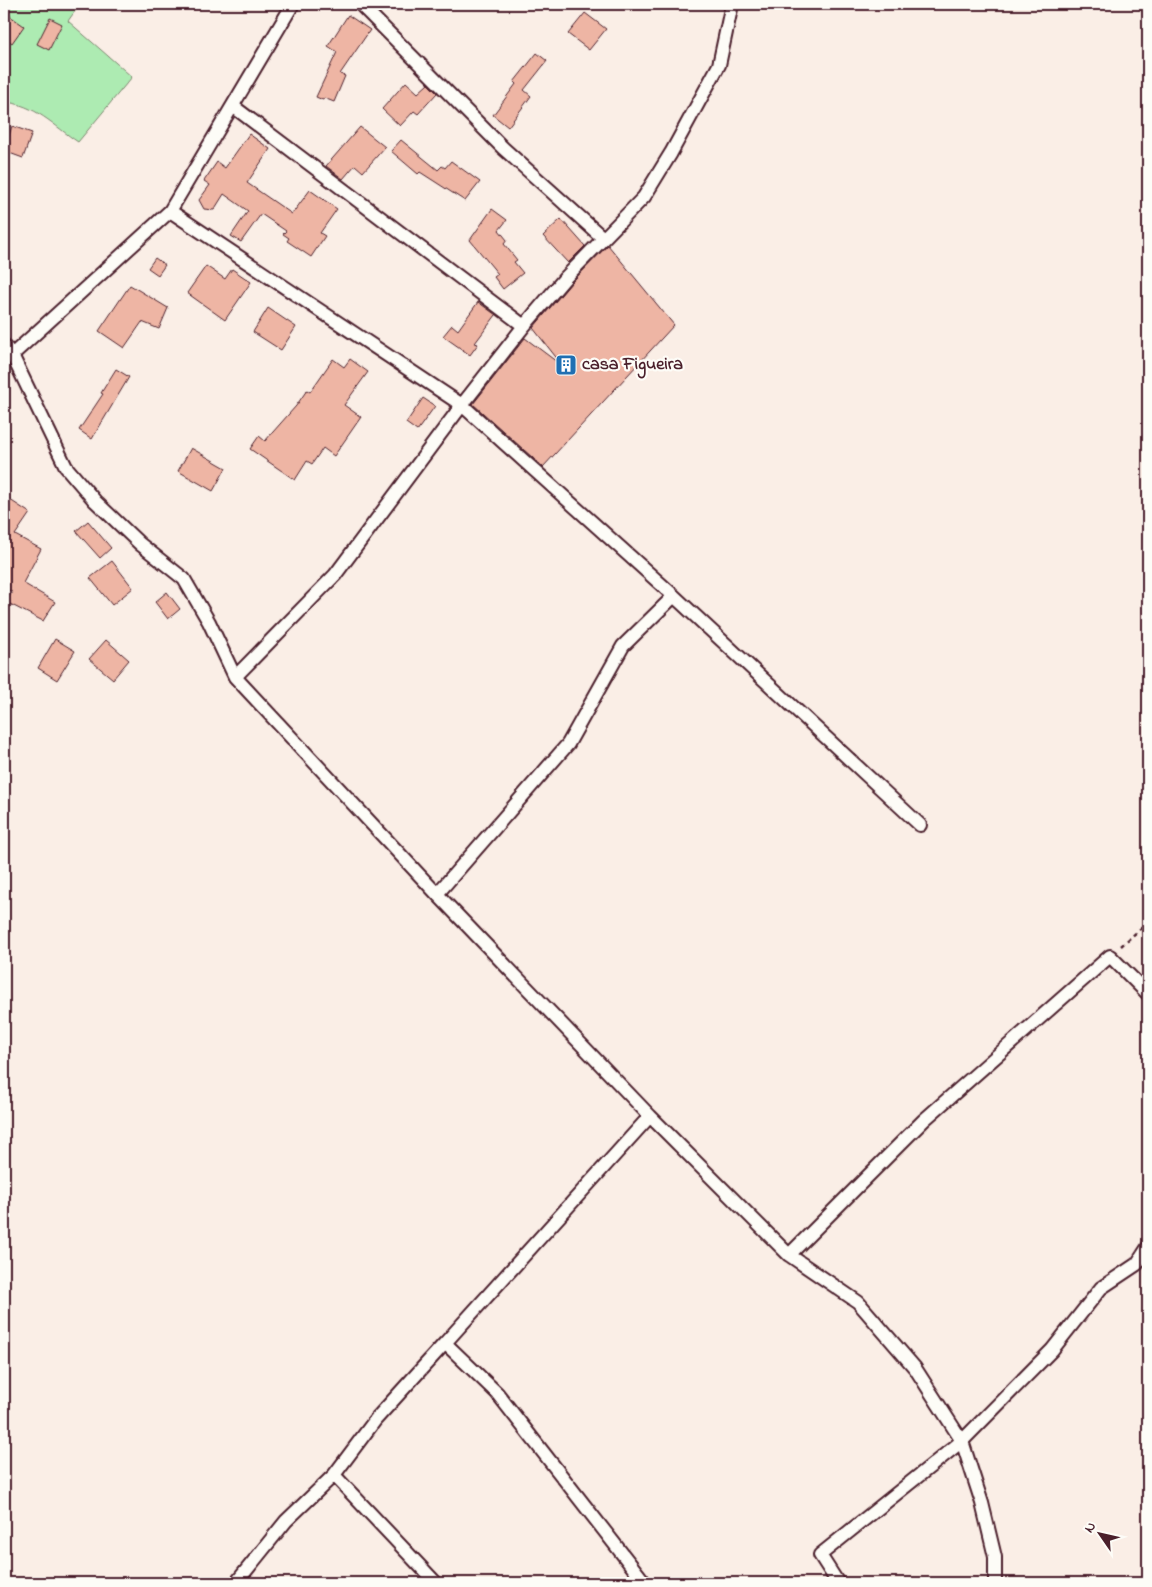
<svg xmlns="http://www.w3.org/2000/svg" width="1152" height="1587" font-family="'Indie Flower',sans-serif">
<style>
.green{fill:#adebb2;stroke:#7c856e}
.building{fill:#eeb5a4;stroke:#4a1f2b}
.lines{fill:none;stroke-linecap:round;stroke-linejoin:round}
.minor-casing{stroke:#4a1f2b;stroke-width:16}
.path{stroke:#4a1f2b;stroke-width:2.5;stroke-dasharray:4 4;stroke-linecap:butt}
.minor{stroke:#fdfcf7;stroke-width:12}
.labels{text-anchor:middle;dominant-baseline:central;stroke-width:4.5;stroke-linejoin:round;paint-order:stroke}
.poi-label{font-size:18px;font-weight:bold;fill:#4a1f2b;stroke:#fdfcf7;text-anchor:start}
</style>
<rect width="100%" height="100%" fill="#faeee6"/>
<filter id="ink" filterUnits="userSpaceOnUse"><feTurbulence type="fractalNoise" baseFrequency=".02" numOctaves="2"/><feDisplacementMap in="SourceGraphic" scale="10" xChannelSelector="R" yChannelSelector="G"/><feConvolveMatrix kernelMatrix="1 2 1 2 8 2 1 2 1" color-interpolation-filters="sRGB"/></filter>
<g filter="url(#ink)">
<path class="green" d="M4,4H80L68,21L132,77L78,142C54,126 35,104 4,102Z"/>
<path class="building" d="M585,13L606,29L589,50L568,34Z
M348,15L370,30L340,74L345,76L334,102L324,98L323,100L316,97L337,52L328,46Z
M10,16L24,26L12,43L4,37V24Z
M50,18L62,24L49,50L37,44Z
M537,53L547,61L524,90L531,96L508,127L493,115L516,84L514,82Z
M406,82L418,93L428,84L437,93L418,114L414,111L400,126L382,109Z
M12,126L32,133L23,158L4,151Z
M360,127L385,147L363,172L355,165L343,179L326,166Z
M249,134L270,149L247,183L292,214L310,190L337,209L320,233L325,236L311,257L287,241L289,238L283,234L286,231L261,214L241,242L231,236L248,211L224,194L214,210L204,209L199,200L210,185L204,181L217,162L225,168Z
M401,140L438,170L442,166L445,168L451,161L480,182L465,201L420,172L418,174L391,151Z
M492,209L507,220L499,230L507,240L504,244L517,260L514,262L523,273L503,289L494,277L498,274L470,240Z
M561,219L585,246L568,263L543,236Z
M608,245L674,325L543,467L473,404L525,338L557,362L559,361L533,328L571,283Z
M155,258L165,265L158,275L148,268Z
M206,266L225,279L232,269L251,282L225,320L187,293Z
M130,285L168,308L159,329L142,322L124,348L99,331Z
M478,302L496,315L475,343L478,344L470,355L443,336L452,325L458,330Z
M268,308L296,327L281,350L253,332Z
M333,359L344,367L350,359L368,372L344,405L361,417L334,456L323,448L312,464L307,461L295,480L250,449L259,436L265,441L296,406L307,390L310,392Z
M116,369L129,377L92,439L79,430L103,394L101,393Z
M423,398L435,406L417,431L406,423Z
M191,448L226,468L213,491L178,471Z
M4,496L30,513L15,535L41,549L23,583L55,602L43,621L6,602L12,592L4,587Z
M88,521L111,548L100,558L76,531Z
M112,561L133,588L112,605L90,578Z
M167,592L180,609L168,619L155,602Z
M55,639L75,651L57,680L38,668Z
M106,640L129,660L113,679L89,659Z"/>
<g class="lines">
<g class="minor-casing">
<path id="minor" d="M360,4L503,148L603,238
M234,107L524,326
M170,211L462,405L674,596L920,825
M4,345L12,355L66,467L95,501L140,544L184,579L209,622L235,677L437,894L650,1116
M12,355L170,211L293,4
M235,677L335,575L462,405L524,326L565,278L644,197L671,153L719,65L732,4
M437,894L568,744L623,646L674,596
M789,1255L924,1120L1110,956L1148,994
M334,1475L376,1419L445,1343
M236,1583L286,1521L334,1475L436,1583
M645,1583L497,1393L445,1343L650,1116L789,1255L858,1302L915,1368L962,1441L982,1503L995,1557V1583
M838,1583L820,1555L962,1441L1052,1350L1101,1288L1137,1264L1148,1247"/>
</g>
<path class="path" d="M1121,946L1148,922"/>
<use href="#minor" class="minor"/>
</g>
</g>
<defs>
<g id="building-square" transform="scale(1.125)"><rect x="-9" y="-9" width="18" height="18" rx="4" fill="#1f6fb2" stroke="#fdfcf7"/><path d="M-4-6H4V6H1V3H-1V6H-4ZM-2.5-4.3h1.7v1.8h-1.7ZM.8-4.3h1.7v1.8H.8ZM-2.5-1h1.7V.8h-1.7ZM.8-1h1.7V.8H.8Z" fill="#fff"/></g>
</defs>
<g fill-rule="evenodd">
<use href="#building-square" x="566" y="365"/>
</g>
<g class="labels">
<g class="poi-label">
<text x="582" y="365">casa Figueira</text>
</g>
</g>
<rect width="1152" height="1587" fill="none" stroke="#fdfcf7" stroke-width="20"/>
<rect x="10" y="10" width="1132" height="1567" fill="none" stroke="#4a1f2b" stroke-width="2" filter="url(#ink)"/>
<g transform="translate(1100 1534) rotate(304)" stroke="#fdfcf7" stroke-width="4" paint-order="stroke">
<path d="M0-4L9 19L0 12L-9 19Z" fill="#4a1f2b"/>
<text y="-8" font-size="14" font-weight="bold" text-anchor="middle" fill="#4a1f2b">N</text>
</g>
</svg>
